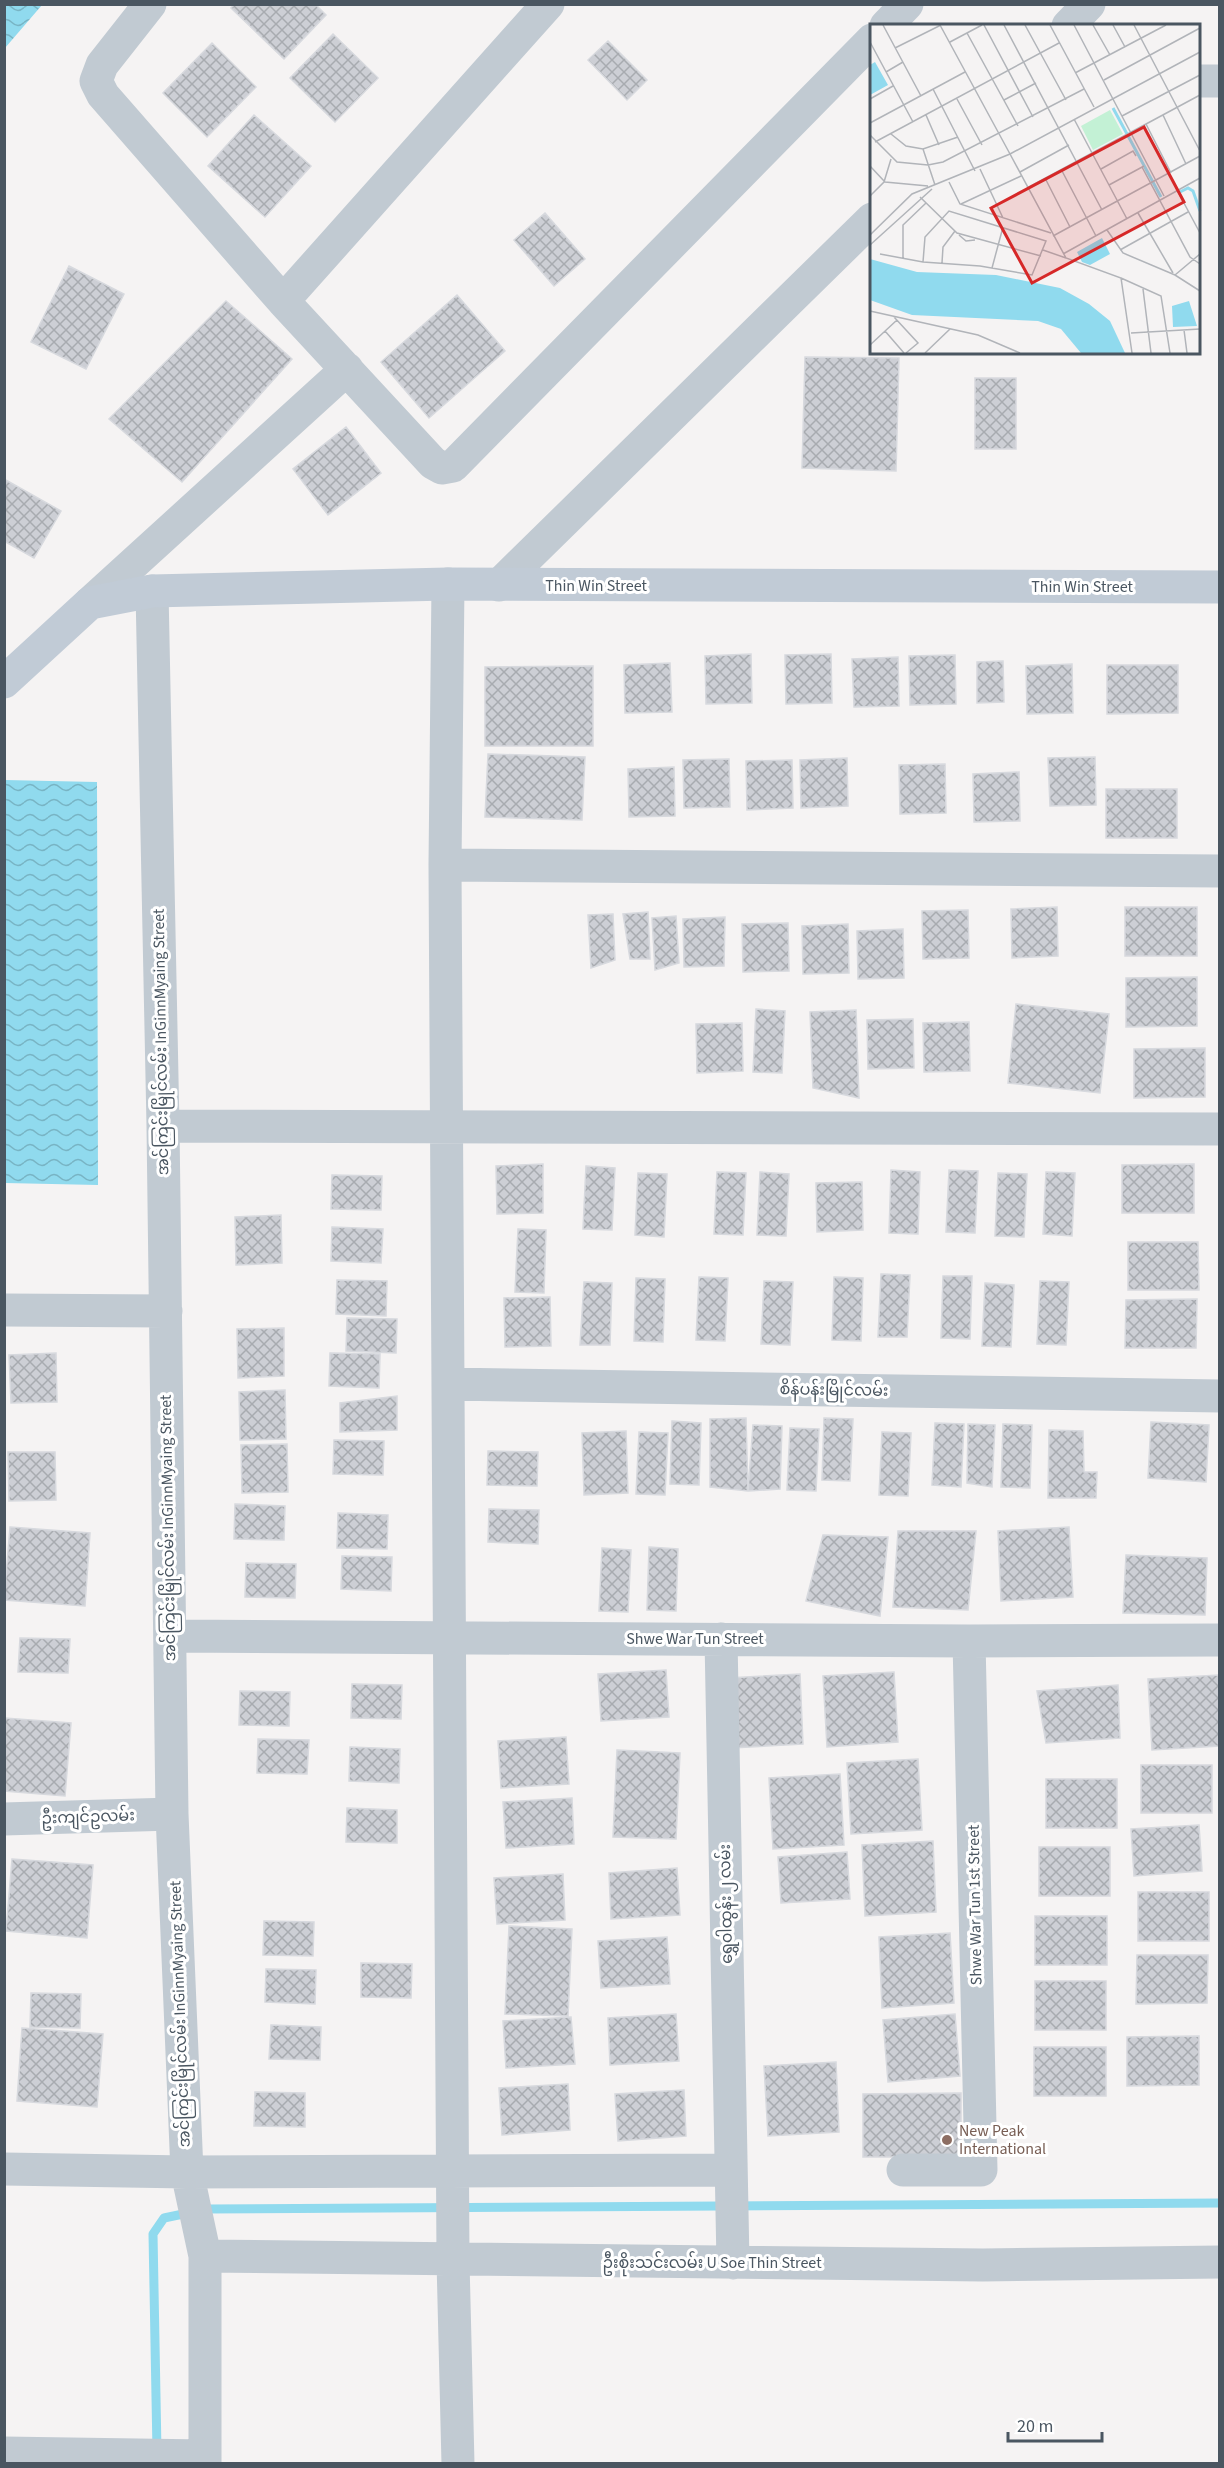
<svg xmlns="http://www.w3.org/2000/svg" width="1224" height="2468" font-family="'Source Sans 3','Noto Sans Myanmar',sans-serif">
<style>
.water{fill:url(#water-waves)}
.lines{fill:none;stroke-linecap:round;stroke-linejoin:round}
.stream{stroke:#90daee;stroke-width:9}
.building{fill:url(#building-cross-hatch);stroke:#d7d9de;stroke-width:1.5}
.street{stroke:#c1cad2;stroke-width:33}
.secondary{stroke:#c1cbd6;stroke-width:33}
.education-dot{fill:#8d6e63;stroke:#fff;stroke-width:2}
.labels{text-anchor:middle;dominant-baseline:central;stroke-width:6;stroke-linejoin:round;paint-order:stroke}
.street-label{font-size:16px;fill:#4a5661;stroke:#fff}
.education-label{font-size:16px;fill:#785e54;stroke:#fff;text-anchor:start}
.inset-river{fill:none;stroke:#90daee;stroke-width:3}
.inset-road{fill:none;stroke:#b1b4b9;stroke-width:1.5}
.view{fill:#d62828;fill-opacity:0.15;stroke:#d62828;stroke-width:3}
.inset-edge{fill:none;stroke:#4a5661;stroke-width:3}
</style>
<defs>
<pattern id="water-waves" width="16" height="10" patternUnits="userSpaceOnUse" patternTransform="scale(1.5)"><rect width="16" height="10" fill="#90daee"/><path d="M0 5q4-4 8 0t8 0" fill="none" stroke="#78b4c4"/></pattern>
<pattern id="building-cross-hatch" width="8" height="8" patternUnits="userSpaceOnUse" patternTransform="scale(1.5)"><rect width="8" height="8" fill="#cdcfd5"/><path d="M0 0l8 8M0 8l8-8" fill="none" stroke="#a8abb0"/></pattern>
</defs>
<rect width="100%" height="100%" fill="#f5f3f3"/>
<path class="water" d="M5,4L42,5L5,48L4,5Z
M5,780L97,782L98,1185L5,1183Z"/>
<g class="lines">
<path class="stream" d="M157,2451L153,2234L164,2218L207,2209L1220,2203"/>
</g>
<path class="building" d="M235,4H315L326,15L284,59L231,8Z
M333,34L378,78L335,122L290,78Z
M608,41L647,80L627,100L588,60Z
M212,43L256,87L207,137L163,93Z
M254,115L311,166L265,217L208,166Z
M545,213L585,259L554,286L514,240Z
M69,266L124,294L86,369L31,342Z
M457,295L505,351L429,418L381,362Z
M226,301L292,359L182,482L109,419Z
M805,357L899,358L896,471L802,468Z
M975,378H1016V449H975Z
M346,427L381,473L328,515L293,469Z
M4,479L61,511L34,558L4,541Z
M751,654L752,703L706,704L705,656Z
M831,654L832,703L786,704L785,655Z
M955,655L956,704L910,705L909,656Z
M898,657L899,706L854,707L852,659Z
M1003,661L1004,702L977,703V662Z
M670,663L672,712L625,713L624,665Z
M1072,664L1073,713L1027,714L1026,666Z
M1107,665H1178V713L1107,714Z
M593,666V746H485V667Z
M488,754L585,757L582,820L485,817Z
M1095,757L1096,805L1050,806L1048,758Z
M847,758L848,806L801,808L800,760Z
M729,759L730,807L684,808L683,760Z
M792,760L793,808L747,810L746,761Z
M945,764L946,813L900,814L899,765Z
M674,767L675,816L629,817L628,769Z
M1019,772L1020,821L974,822L973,774Z
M1106,789H1177V838H1106Z
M1057,907L1058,956L1012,958L1011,909Z
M1125,907H1197V956H1125Z
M968,910L969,958L923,959L922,911Z
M648,912L650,959H630L623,914Z
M613,914L615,960L591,968L588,915Z
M676,916L679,963L655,970L652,918Z
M725,917L724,966L684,967L683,919Z
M788,923L789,971L743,972L742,924Z
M848,924L849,973L803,974L802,926Z
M903,929L904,978L858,979L857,931Z
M1197,977V1026L1126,1027V978Z
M1016,1004L1109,1014L1100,1093L1008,1083Z
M756,1009L785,1011L782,1073L753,1072Z
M856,1010L859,1098L813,1088L810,1012Z
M913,1019L914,1068L868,1069L867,1020Z
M969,1022L970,1071L924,1072L923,1023Z
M742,1023L743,1071L697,1073L696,1024Z
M1205,1048V1097L1134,1098V1049Z
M543,1164V1213L497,1214L496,1166Z
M1194,1164V1213H1122V1165Z
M586,1166L615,1168L612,1230L583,1229Z
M891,1170L920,1172L918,1234L889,1233Z
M949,1170L978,1171L975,1233L946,1232Z
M717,1172L746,1173L743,1235L714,1234Z
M760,1172L789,1174L786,1236L757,1235Z
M1046,1172L1075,1173L1072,1236L1043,1234Z
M638,1173L667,1174L664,1237L635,1235Z
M998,1173L1027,1174L1024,1237L995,1236Z
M332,1175L382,1176L381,1210L331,1209Z
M862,1182L863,1230L817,1232L816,1183Z
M281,1215L282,1263L236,1265L235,1217Z
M332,1227L383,1229L381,1263L331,1261Z
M518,1229L546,1230L544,1293L515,1292Z
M1128,1242H1198L1199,1290H1128Z
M881,1274L910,1275L907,1337H878Z
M943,1276H972L970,1339L941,1338Z
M699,1277L728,1278L725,1341L696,1340Z
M834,1277L863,1278L861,1341L832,1340Z
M636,1278L665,1279L663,1342L634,1341Z
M337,1280L387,1281L386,1316L336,1314Z
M764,1281L793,1282L790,1345L761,1344Z
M1040,1281L1069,1282L1066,1345L1037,1344Z
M584,1282L612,1283L610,1345H580Z
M985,1283L1014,1285L1011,1347L982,1346Z
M550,1297L551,1346L505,1347L504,1298Z
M1197,1299L1196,1348H1125L1126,1300Z
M347,1318L397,1319L396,1353L346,1351Z
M284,1328V1376L238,1378L237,1329Z
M56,1353L57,1402L11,1403L9,1355Z
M330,1353L380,1354L379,1388L329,1386Z
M285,1390L286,1439L240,1440L239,1392Z
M397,1396V1430L340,1432V1403Z
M746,1418L748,1491L710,1487V1419Z
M824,1418L853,1419L850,1481L822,1480Z
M672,1421L701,1423L699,1485L670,1484Z
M1151,1422L1209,1425L1206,1482L1148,1478Z
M935,1423L964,1424L961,1487L932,1485Z
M968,1424L995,1425L992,1487L967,1483Z
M1003,1424L1032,1425L1030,1488L1001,1487Z
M753,1425L782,1426L780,1489L748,1491Z
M790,1428L819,1429L816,1491L787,1490Z
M1049,1430L1083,1431L1084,1472H1097L1096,1498H1048Z
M626,1431L628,1493L584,1495L582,1433Z
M639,1432L668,1433L665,1495L636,1494Z
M882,1432L911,1433L908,1496L879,1495Z
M334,1440L384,1441L383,1475L333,1474Z
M287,1444L288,1492L242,1493L241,1445Z
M488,1451L538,1452L537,1486L487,1485Z
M8,1452H55L56,1500L9,1501Z
M235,1504L285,1506L284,1540L234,1539Z
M489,1509L539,1510L538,1544L488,1542Z
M338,1513L388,1515L387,1549L337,1548Z
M10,1527L90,1533L85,1606L4,1600Z
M1069,1527L1073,1597L1001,1601L998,1531Z
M898,1531H976L968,1610L893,1607Z
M823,1535L888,1537L880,1616L806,1601Z
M649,1547L678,1549L676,1611L647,1610Z
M602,1548L631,1550L628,1612L599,1611Z
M1126,1555L1207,1558L1205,1615L1123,1613Z
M342,1556L392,1557L391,1591L341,1589Z
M246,1563L296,1564L295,1598L245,1597Z
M20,1638L70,1639L68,1673L18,1672Z
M666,1670L669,1717L601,1721L598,1674Z
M894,1672L898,1742L827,1747L823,1676Z
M800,1674L803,1744L732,1748L728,1678Z
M1219,1675L1220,1746L1152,1750L1148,1679Z
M352,1684L402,1685L401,1719L351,1718Z
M1118,1685L1120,1738L1046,1743L1037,1691Z
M240,1691L290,1692L289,1726L239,1725Z
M4,1718L71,1723L65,1796L4,1791Z
M566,1737L569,1784L501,1788L498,1741Z
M258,1739L309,1740L307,1774L257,1773Z
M350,1747L400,1749L399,1783L349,1781Z
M617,1750L680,1753L676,1839L613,1837Z
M918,1759L922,1830L851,1834L847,1763Z
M1141,1765H1212V1813H1141Z
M840,1774L844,1845L773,1849L769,1778Z
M1046,1779H1117V1828H1046Z
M572,1798L574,1844L506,1848L503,1802Z
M347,1808L397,1810V1843L346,1842Z
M1199,1825L1202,1871L1134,1876L1131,1829Z
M933,1841L936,1912L865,1916L862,1845Z
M1039,1847H1110V1896H1039Z
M847,1852L850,1899L781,1903L778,1857Z
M12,1859L93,1865L87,1938L6,1931Z
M677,1868L680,1915L611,1919L609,1873Z
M563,1874L565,1920L497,1924L494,1878Z
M1138,1892H1209V1941H1138Z
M1035,1916H1107V1965H1035Z
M264,1921L314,1922L313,1956L263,1955Z
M509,1926L572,1929L568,2016L505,2014Z
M950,1933L954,2003L882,2008L879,1937Z
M667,1937L670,1984L601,1988L598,1941Z
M1137,1955H1208L1207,2003L1136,2004Z
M361,1963L412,1964L411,1998L361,1997Z
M266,1969L316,1970L315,2004L265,2002Z
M1035,1981H1106V2030H1035Z
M31,1993L81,1994L80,2028L30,2027Z
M676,2014L679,2061L610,2065L608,2018Z
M955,2014L960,2076L888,2082L883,2020Z
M571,2017L575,2064L506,2068L503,2021Z
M271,2025L321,2027L320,2060L269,2059Z
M22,2028L103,2034L97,2107L17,2101Z
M1199,2036V2085L1127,2086V2037Z
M1034,2047H1106V2096H1034Z
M836,2062L839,2132L768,2136L764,2066Z
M568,2084L570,2130L502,2135L499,2088Z
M684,2090L686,2136L618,2141L615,2094Z
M255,2092L305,2093V2127L254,2126Z
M961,2093V2157H863V2094Z"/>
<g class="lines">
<path class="street" d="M150,4L102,65L96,81L103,95L283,301L433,463L442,468L453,466L872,40
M886,26L907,4
M1068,26L1089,4
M1198,81H1220
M283,301L548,4
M448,584L445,865L453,2261L458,2464
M499,585L872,219
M152,591L163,1126L172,1814L187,2172L205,2256V2464
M90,603L347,369
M445,865L1220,871
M163,1126L1220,1129
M4,1310L166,1311
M448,1384L1220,1396
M170,1636L969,1641L1220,1640
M721,1639L733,2263
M4,1819L172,1814
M4,2169L187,2172L731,2170
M903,2170H981L969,1641
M205,2256L983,2265L1220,2262
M4,2453L205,2456"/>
<path class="secondary" d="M4,682L90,603L152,591L448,584L1220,587"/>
</g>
<circle class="education-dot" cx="947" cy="2140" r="6"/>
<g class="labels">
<g class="street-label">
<text x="596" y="586">Thin Win Street</text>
<text x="1082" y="587">Thin Win Street</text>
<text transform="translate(161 1042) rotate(-91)">အင်ကြင်းမြိုင်လမ်း InGinnMyaing Street</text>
<text transform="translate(834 1390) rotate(1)">စိန်ပန်းမြိုင်လမ်း</text>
<text transform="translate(168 1528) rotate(-91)">အင်ကြင်းမြိုင်လမ်း InGinnMyaing Street</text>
<text x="695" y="1639">Shwe War Tun Street</text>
<text transform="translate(88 1817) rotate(-2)">ဦးကျင်ဥလမ်း</text>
<text transform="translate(726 1904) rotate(-91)">ရွှေ၀ါထွန်း ၂ လမ်း</text>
<text transform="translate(975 1905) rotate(-91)">Shwe War Tun 1st Street</text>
<text transform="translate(180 2014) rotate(-92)">အင်ကြင်းမြိုင်လမ်း InGinnMyaing Street</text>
<text x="712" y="2263">ဦးစိုးသင်းလမ်း U Soe Thin Street</text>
</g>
<g class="education-label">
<text x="959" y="2131">New Peak<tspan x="959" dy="18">International</tspan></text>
</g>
</g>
<g transform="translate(870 24)">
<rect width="330" height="330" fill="#f5f3f3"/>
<path d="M240,86L253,110L223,126L211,102Z" fill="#c3f1d5"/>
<path d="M5,38L18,61L0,71V41ZM232,214L240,230L220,241L212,238L207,228ZM0,235L47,248L126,251L190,264L219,280L240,297L255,329H211L191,305L168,297L42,291L0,276ZM319,277L327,302L303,303L302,282Z" fill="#90daee"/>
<path class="inset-river" d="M243,84L291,173M310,168L318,164L323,167L330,187"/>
<path class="inset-road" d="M13,1L51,72M70,1L140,130M114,1L163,93M134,1L232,186M155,1L196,76M180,1L224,83M204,1L294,172M223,1L240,31M243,1L255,23M264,1L330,127M97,9L148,102M0,18L43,98M80,18L112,1M25,24L71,1M16,48L33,38M205,49L296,1M234,56L330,4M63,65L105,147M0,75L23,62M87,75L112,121M134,76L166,59M56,91L69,121M293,91L316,140M252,92L330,51M204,95L257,195M0,99L95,48M276,100L301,149M21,110L36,122L53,125L88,113M0,111L27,138L58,141L73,138L214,65M5,118L189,19M53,125L65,161M140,130L196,234L251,254L262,329M0,142L15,158L58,162M272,143L320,233L330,240M110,145L133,194M191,145L226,212M231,145L263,127L266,132M150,148L199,121M175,154L200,203M79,158L90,180L181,209M239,161L274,142M157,164L330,71M307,166L330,209M0,172L14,158L21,135M50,173L87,209L171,232M91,180L151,152M268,189L303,249M237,206L253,229L305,251L330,267M0,211L42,170L140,130L330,28M89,211L96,217L105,216M183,212L330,132M0,221L62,165M173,226L196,234M250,226L318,188M10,230L53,238L110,242L162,251L176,217L79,187L55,213L53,238M193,230L330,154M33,235V201L56,179M72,239L73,223L85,207M122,244L133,203M305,251L330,230M251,254L291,272L300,329M273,265L281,329M0,287L108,311L150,329M24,293L48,319L36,329M314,306L317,329M15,307L34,329M261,309L330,305M0,321L27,296M55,329L80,305"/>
<path class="view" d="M274,103L314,178L162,259L121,184Z"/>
<rect width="330" height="330" class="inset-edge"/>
</g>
<rect width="1224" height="2468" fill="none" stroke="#4a5661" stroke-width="12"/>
<path d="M1008 2432v9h94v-9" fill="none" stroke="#4a5661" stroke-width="3"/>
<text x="1017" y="2432" font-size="18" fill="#4a5661" stroke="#ffffff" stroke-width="4.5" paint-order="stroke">20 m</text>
</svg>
